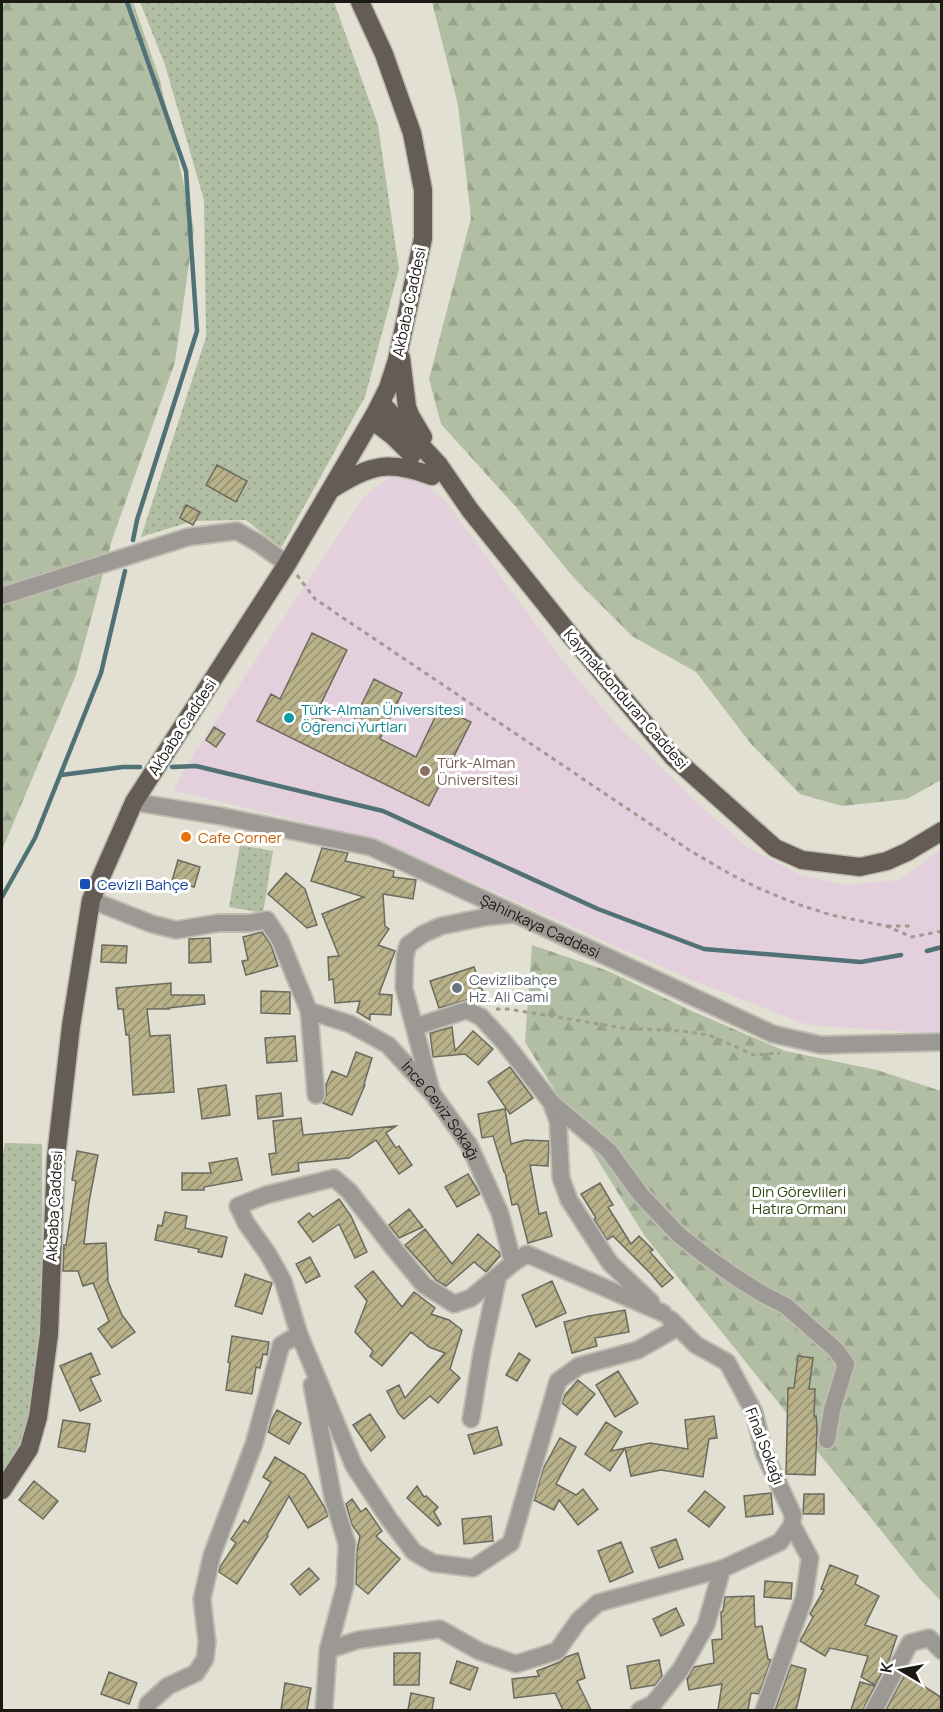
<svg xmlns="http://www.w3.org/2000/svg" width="943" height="1712" font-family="Manrope,sans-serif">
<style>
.education{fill:#e4cfdd}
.green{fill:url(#green-dots)}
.forest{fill:url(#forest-firs)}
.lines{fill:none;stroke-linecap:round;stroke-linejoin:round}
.stream{stroke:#507277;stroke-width:4.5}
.building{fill:url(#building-hatch);stroke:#6c6a5e;stroke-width:1.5}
.minor-casing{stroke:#bebcb0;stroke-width:20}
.major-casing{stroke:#bebcb0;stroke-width:21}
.path{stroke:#9e9c91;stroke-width:3;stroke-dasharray:4.5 4.5;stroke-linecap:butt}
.minor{stroke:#9c9893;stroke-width:16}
.major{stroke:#655c55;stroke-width:18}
.culture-dot{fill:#0f9aa8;stroke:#fff;stroke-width:2}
.education-dot{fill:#8d6e63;stroke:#fff;stroke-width:2}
.food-dot{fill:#e8710a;stroke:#fff;stroke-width:2}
.transit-dot{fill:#1a4fb4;stroke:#fff;stroke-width:2}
.worship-dot{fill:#6b7280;stroke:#fff;stroke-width:2}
.labels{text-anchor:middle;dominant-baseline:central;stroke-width:6;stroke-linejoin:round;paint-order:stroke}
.street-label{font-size:15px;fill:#1a1914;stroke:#fff}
.culture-label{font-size:15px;fill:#0d838f;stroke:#fff;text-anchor:start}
.education-label{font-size:15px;fill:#785e54;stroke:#fff;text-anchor:start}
.food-label{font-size:15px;fill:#c56008;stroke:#fff;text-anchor:start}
.transit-label{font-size:15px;fill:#164399;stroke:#fff;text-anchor:start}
.worship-label{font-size:15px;fill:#5b616d;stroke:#fff;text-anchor:start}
.park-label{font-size:15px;fill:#30460e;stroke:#fff}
</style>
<defs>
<pattern id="green-dots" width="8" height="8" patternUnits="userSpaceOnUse" patternTransform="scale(1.5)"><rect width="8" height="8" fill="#b1bea3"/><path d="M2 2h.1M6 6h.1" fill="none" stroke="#98a38b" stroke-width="1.8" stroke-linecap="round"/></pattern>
<pattern id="forest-firs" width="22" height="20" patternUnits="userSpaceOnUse" patternTransform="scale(1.5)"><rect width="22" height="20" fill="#b1bea3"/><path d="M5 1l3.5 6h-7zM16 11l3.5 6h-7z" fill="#98a38b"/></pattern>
<pattern id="building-hatch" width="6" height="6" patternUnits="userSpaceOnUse" patternTransform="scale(1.5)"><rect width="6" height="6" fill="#b8b189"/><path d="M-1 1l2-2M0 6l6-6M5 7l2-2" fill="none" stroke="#958f6f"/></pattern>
</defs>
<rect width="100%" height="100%" fill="#e2e0d2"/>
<path class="education" d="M393,474L424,482L446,502L562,660L616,724L702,807L748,848L801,875L846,885L900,880L941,848V1034L808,1025L692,980L378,840L173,790L195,752L364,497Z"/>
<path class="green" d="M140,2H334L378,125L399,269L365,397L281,548L246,520L193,521L141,537L206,337L204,200L165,65Z
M240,845L273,851L263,913L229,907Z
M5,1143L42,1144L43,1294L29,1426L2,1479V1156Z"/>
<path class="forest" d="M2,2H133L160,80L194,229L175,362L112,540L76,675L2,850Z
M432,2H941V780L907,799L842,806L800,794L751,744L696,672L632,636L573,577L515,506L441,424L429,379L471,218L458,105Z
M532,945L608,971L694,1012L785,1051L877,1070L941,1091V1601L919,1578L644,1235L525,1042Z"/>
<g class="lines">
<path class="stream" d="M127,2L186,171L197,331L137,520L133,540
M172,767L196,766L383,811L598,909L704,949L861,962L901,955
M61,775L123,767H140
M2,897L35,838L101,673L125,571
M927,951L942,947"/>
</g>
<path class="building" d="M217,465L247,481L236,502L206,485Z
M186,505L200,512L193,525L180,518Z
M312,633L347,650L315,716L348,732L374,679L402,693L380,739L416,757L440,707L471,722L429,806L257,721L271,694L280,699Z
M214,727L225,734L216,747L206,740Z
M322,848L348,853L345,861L394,871L393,877L416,880L413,899L383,894L385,926L389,929L378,945L395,951L379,994L392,995L391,1015L370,1014V1020L357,1012L360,1001L335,1003L333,979L329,980L328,957L339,956L322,914L364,897L311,881Z
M178,860L200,867L194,887L172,881Z
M286,873L305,889L317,925L307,928L268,894Z
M262,932L271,945L278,966L246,975L242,961L248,960L243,937Z
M210,938L211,962L189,963V939Z
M102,945L127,946L126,963L101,962Z
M474,967L484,995L439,1008L430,981Z
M171,983V995H204L205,1004L168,1008L169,1009H147L150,1036L170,1035L174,1092L133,1095L129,1035H126L123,1009H118L116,988Z
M261,991L290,992V1014L261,1013Z
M452,1027L455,1051L473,1031L493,1049L478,1065L465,1054L433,1057L430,1033Z
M295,1036L297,1061L267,1063L265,1038Z
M356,1052L372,1058L364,1084L365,1085L352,1115L323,1103L326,1095V1085L332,1071L347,1077Z
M510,1067L533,1098L510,1114L488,1082Z
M226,1085L230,1115L202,1119L198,1089Z
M281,1093L283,1116L258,1119L256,1096Z
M505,1109L511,1144L525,1140L549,1141L548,1166L530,1165L539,1214L546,1212L552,1236L528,1243L518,1204L512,1205L505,1172H504L493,1136L482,1138L478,1114Z
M301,1118L303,1135L396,1126L386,1133L396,1148L399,1146L412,1165L399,1174L376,1140L349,1158L298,1163L299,1171L272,1175L269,1154L276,1153L273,1121Z
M77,1151L98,1155L89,1202L84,1244L106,1243L108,1279H107L122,1315L135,1332L112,1348L98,1329L109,1321L93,1283L83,1286L78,1271H63L64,1245H66L76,1181L72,1180Z
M237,1158L242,1180L204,1187V1190H182V1173H211L209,1163Z
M468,1174L480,1194L457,1207L445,1187Z
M600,1183L613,1205L608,1207L631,1244L639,1236L653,1250L650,1252L673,1278L662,1287L650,1273L613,1236L607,1240L594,1219L596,1218L581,1194Z
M339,1199L351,1216L367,1252L355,1258L339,1224L313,1242L298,1222L309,1213L313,1217Z
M409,1209L423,1227L399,1238L389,1225Z
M165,1212L187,1216L185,1228L227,1237L222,1257L198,1252L199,1249L155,1240L158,1225L162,1226Z
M425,1229L452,1264L478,1234L500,1253V1256L486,1272L474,1262L446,1286L437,1281L405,1245Z
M310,1257L320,1276L306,1283L296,1264Z
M373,1271L402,1307L414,1292L435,1308L431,1314L449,1320L462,1330L450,1369L460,1378L438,1403L430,1396L404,1419L398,1413L387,1391L399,1385L405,1398L445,1353L429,1347L411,1332L382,1366L370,1356L373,1351L355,1332L367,1301L355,1286Z
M245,1274L272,1283L262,1314L235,1306Z
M552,1281L566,1313L536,1327L522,1295Z
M625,1310L629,1332L595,1338L597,1346L572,1353L564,1322L589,1316Z
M232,1336L269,1342L267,1355L263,1354L260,1368L256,1367L252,1394L226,1390L230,1363L228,1362Z
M91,1353L100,1374L90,1378L101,1401L80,1411L60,1366Z
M519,1353L530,1360L517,1381L506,1375Z
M798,1356L813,1358L809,1389H815L814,1416H816L817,1428L815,1475L786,1474L788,1388H794Z
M618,1371L638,1403L615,1417L596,1385Z
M578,1380L595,1394L577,1415L562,1403L565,1395Z
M277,1410L301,1423L289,1444L268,1432L272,1419Z
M370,1414L385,1437L371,1451L353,1425Z
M714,1416L717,1438L709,1439L703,1477L661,1470L631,1476L625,1448L610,1471L585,1454L606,1422L622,1432L611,1451L650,1443L688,1449L685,1420Z
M63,1420L90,1424L85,1452L58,1447Z
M497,1427L502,1445L474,1454L468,1435Z
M560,1438L576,1447L556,1484L576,1495L583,1489L598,1509L578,1525L559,1500L554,1510L534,1500L543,1469Z
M275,1457L305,1475L325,1508L328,1516L308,1528L289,1496L267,1535L268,1536L237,1584L219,1572L220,1567L236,1543L231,1539L244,1520L248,1523L271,1482L263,1477Z
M34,1481L58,1501L43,1519L19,1500Z
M417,1486L424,1497L426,1496L438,1507L434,1512L441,1524L438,1526L407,1498Z
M705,1491L725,1507L709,1527L688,1511Z
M771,1493L773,1514L746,1517L744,1496Z
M804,1494H824V1514H803Z
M352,1499L361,1512L366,1508L382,1531L376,1536L400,1559L368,1594L356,1584L357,1551L360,1536L352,1525L346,1504Z
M491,1516L493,1541L464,1544L462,1519Z
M676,1539L683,1559L659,1568L651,1548Z
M621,1542L633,1572L610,1582L598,1551Z
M830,1565L858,1576L855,1584L879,1596L865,1625L897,1636L889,1660L875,1685L861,1677L868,1656L830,1648L825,1656L800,1641L813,1617L810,1614L824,1590L821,1589Z
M309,1568L319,1579L300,1595L291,1584Z
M765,1581L792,1583L791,1599L764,1597Z
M754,1596L755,1627L762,1626L768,1659L771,1660L759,1694L751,1693L748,1710H718L722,1684L689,1690L687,1679L694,1667L714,1663L712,1640L722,1639L721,1612L723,1611L725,1597Z
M676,1608L684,1625L661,1636L653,1619Z
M394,1653H420L419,1685H394Z
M578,1653L585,1678L577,1681L591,1710H563L555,1693L514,1698L512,1679L539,1676L537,1671L560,1662L566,1657Z
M659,1660L662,1676L655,1685L631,1689L627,1666Z
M457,1661L478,1668L470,1690L450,1683Z
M791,1665L806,1669L796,1710H775Z
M109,1672L137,1683L129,1704L101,1694Z
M905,1674L942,1698V1710H886Z
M860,1682L875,1686L865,1705L864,1710H851Z
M285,1683L311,1688L307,1710H281Z
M411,1693L434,1698L432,1710H408Z"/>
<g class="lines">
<g class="minor-casing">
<g id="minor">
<path d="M2,596L188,537L237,531L258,543L287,564"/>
<path id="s1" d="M134,802L220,816L371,847L773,1034L821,1045L942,1042"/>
<path d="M91,900L152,924L176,930L219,923H250L267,920L280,940L309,1011L316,1095"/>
<path id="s2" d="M309,1011L350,1024L388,1045L432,1093L469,1145L500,1213L513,1263"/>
<path d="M415,1027L467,1010L481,1017L504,1042L551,1102L558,1121L561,1178L569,1200L610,1263L651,1302"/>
<path d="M431,1090L404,988L405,956L408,945L423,934L441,926L485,917L515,914"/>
<path d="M552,1103L609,1151L641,1195L679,1235L707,1257L737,1278L761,1293L786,1306L836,1350L846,1364L832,1410L827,1440"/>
<path d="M663,1313L527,1254L513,1263L471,1298L454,1304L424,1285L395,1250L349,1191L334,1178L266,1195L238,1206L246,1223L268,1254L283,1281L299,1334L354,1466L389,1519L414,1552L433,1563L473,1568L511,1543L558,1381L579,1366L638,1350L678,1327"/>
<path d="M312,1385L333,1498L347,1544L345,1586L328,1650L324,1710"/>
<path d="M471,1419L482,1352L498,1276"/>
<path d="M328,1650L358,1640L440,1629L479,1651L516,1664L557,1651L579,1620L598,1603L722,1569L780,1542L792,1525L793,1515L764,1453L754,1412L727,1362L696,1345L670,1319"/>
<path d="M147,1710L148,1704L168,1686L196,1673L205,1659L207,1642L202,1599L212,1555L254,1444L281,1345L299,1334L301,1342"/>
<path d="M640,1710L653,1704L681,1669L706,1625L722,1569"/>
<path d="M764,1710L804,1598L810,1558L792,1525"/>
<path d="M874,1710L910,1643L929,1638L942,1651"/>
</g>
</g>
<g class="major-casing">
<path id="major" d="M401,358L407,407L410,415L423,437
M381,403L439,465L470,510L571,636L673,757L775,848L802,860L860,867L887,861L907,852L942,831
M372,420L393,436L412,455
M332,489C371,464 389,460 432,476
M2,1490L29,1449L38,1417L49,1334L56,1157L71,1026L91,900L134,802L287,564L376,412L388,388L397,360L423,238V190L412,133L384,54L360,2"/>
</g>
<path class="path" d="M297,575L315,599L689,850L730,874L758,888L797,904L831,915L886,926L912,937L942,931
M887,926H910
M496,1009H508L624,1028L681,1031L709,1035L754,1055L780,1053"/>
<use href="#minor" class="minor"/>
<use href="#major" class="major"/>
</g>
<circle class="culture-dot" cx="289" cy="718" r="6"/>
<circle class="education-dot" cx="425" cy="771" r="6"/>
<circle class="food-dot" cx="186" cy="837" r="6"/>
<rect class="transit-dot" x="79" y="878" width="12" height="12" rx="3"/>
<circle class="worship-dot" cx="457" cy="988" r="6"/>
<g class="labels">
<g class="street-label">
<text transform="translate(409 302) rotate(-78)">Akbaba Caddesi</text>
<text transform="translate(626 699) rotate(49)">Kaymakdonduran Caddesi</text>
<text transform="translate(182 727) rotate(-57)">Akbaba Caddesi</text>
<text stroke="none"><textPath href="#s1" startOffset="428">Şahinkaya Caddesi</textPath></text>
<text stroke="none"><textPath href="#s2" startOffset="171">İnce Ceviz Sokağı</textPath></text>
<text transform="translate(54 1206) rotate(-87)">Akbaba Caddesi</text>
<text transform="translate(765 1446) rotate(69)">Final Sokağı</text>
</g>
<g class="culture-label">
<text x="301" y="709">Türk-Alman Üniversitesi<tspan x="301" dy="17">Öğrenci Yurtları</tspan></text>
</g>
<g class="education-label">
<text x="437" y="762">Türk-Alman<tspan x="437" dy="17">Üniversitesi</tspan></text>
</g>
<g class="food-label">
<text x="198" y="837">Cafe Corner</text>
</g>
<g class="transit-label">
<text x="97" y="884">Cevizli Bahçe</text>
</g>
<g class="worship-label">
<text x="469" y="979">Cevizlibahçe<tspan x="469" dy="17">Hz. Ali Cami</tspan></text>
</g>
<g class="park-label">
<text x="799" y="1191">Din Görevlileri<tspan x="799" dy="17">Hatıra Ormanı</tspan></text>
</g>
</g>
<rect width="943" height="1712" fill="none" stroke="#1a1914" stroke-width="6"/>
<g transform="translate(901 1670) rotate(280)" stroke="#ffffff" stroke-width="4.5" paint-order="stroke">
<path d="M0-4.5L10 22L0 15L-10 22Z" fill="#1a1914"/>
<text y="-9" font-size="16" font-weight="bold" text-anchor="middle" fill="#1a1914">K</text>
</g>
</svg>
